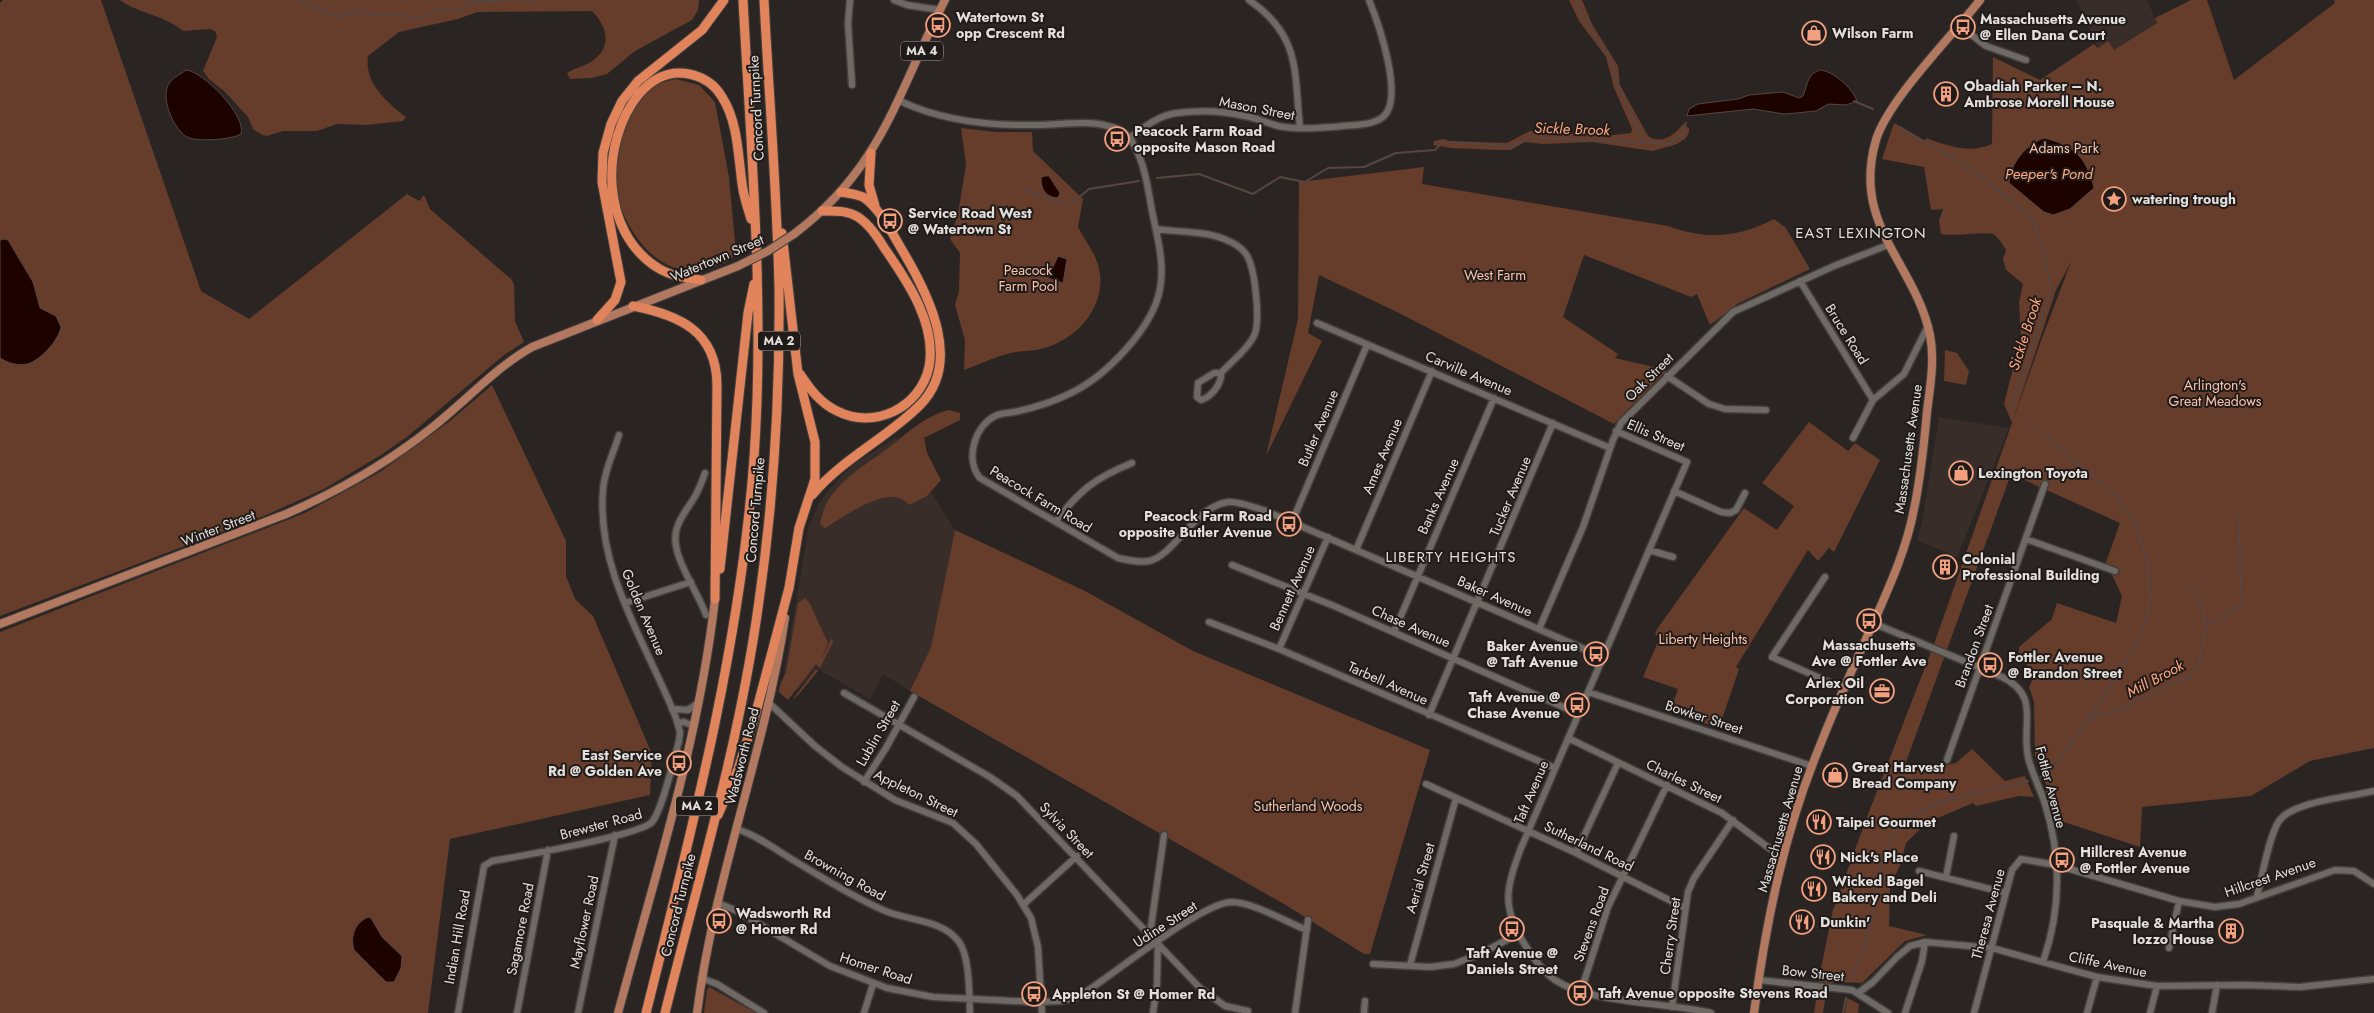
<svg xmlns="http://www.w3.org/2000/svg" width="2374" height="1013" font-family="Jost,sans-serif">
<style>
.built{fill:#382d29}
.green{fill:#663c2a}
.water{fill:#1c0300;stroke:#574542}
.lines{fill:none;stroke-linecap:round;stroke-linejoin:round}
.stream{stroke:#574542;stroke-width:2}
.minor-casing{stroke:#44403e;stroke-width:9}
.major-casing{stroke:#44403e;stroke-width:10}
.highway-casing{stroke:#44403e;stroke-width:11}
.minor{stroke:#6f6966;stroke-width:6}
.major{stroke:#b37960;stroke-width:8}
.highway{stroke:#e1845c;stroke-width:9}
.major-bridge-casing{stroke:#44403e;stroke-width:10;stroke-linecap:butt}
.major-bridge{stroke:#b37960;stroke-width:8}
.labels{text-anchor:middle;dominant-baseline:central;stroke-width:4;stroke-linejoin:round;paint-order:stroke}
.shield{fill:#201b19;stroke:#a8a4a2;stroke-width:1}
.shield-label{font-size:12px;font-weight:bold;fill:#e2dfdd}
.poi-label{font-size:14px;font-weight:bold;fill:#e2dfdd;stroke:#201b19;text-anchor:start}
.street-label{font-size:14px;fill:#e2dfdd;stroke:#201b19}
.park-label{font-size:14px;fill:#fbc4ae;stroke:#201b19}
.water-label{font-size:15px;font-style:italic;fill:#fea681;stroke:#201b19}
.neighbourhood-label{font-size:15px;letter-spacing:1px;fill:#e2dfdd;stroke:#201b19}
</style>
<rect width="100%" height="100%" fill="#2a2523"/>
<path class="built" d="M2076,0H2147L2157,23L2114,51L2098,48Z
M1939,417L2009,428L1957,557L1917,540L1923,517Z
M896,437L955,530L931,647L910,691L883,674L870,699L816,668L797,691L783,679L809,526L821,499L836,482L854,464Z"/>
<path class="green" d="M3,0H101L201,291L249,319L407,194L419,201L424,195L430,209L512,280L514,285L515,321L524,342L504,355L407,437L381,455L324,489L264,516L0,616V3Z
M120,0H699L698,10L692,20L635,51L607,74L592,78L570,79L567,73C575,68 585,66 592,61C613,47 607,26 592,11L477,12L458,19L399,32L368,56C364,83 387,102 406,117L403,121L366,125L337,124L317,131H283L267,136L262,135L253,129L248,117L225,92L209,79L203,71L217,37L215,31L210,29L183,31C165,15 139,14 120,0Z
M1569,0H1582L1592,24L1618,66L1620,85L1648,136C1661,145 1675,135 1683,124L1689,128V132L1686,138L1677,144L1653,151L1592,142L1543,144L1525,142L1511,150H1498L1451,148L1433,145L1434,141L1444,139L1449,141L1507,143L1530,131L1606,136L1631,133L1632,129L1614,88L1606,57L1579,21Z
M2191,0H2207L2234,80L2335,3L2334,0H2374V748L2310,761L2251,796L2142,807L2140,847L2052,818L2044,792L2048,790L2035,755L2034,702L2029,687L2033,678L2031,670L2019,655V647L2052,619L2057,603L2116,623L2122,596L2106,562L2120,523L2011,474L1902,773L1956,763L1972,749L2005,781L2025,776L2034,797L2019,796L1976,806L1973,803L1926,823L1906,843L1901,863L1890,887L1889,926L1927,935L1905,941L1862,983L1833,982L1826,994L1823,1013H1814L1821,968L1833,910L1867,817L1934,644L2042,338L2071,262L2056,290L2012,423L2004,404L2021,337L2019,303L2023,284L2006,270L2003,259L2006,250C2003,245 1999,238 1993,234C1986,231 1954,237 1941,234L1939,221L1943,209L1931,210L1924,167L1882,159L1894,123L1925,141L1926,138C1949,146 1969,154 1992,144L1993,57L2040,80L2094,44L2098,48L2108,41L2114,50L2157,23L2155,18Z
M676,79L699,85L715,102L729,177L736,253C727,266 718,265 703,269C657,280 621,226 616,186C612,154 629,97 661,83C666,81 672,80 676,79Z
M961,128L996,132H1032L1033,151L1083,199L1078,227C1085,241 1095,252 1099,268C1107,303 1081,336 1048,347C1034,352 1019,350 1007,354C992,358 978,365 964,370L965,340L955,305L959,291L960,253L950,239L958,214L966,165Z
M1424,167L1422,184L1668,226C1705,240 1739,238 1774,219L1786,228L1810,269L1739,303L1710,325L1697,294L1691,297L1584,255L1563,317L1618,354L1615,358L1667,370L1614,424L1397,312L1319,275L1308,333L1322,341L1266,456L1298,319L1299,182Z
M1945,350L1957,353L1969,371L1966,385L1944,381Z
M492,385L566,541V576L575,599L593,616L652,754L650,795L450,839L428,1013H0V632L305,513L380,472L450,421Z
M949,410L960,413V420L924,438L927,453L941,480L927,496L909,505C891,481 844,517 825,528L820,524C822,514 825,504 831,496C847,475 864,466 884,451C905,436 923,416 949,410Z
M1809,422L1848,451L1855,443L1880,460L1834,552L1829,548L1818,561L1808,550L1736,667L1739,669L1719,728L1670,712L1678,689L1643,677L1660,637L1655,634L1657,629L1744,508L1777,530L1794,506L1762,483Z
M955,530L1085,591L1193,651L1430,750L1370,954H1364L1284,904L910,691L931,647Z
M805,598L809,602L828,643L821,660L832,638L833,642L820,668L816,664L788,700L779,692L780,685L786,672L798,603Z
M816,669L818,671L799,694L792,700Z
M709,987L756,1013H704L707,990Z
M1847,998L1859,1004L1858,1013H1845Z"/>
<path class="water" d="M186,70C203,71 247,116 241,134C231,140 197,142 187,137C173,129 159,96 170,82C174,77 181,74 186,70Z
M1819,70C1833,70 1853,89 1857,101L1846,105L1828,104L1816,111L1796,113L1784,114L1753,109L1687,116L1689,109L1698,104L1738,99L1749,95L1783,92L1799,98L1803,96C1808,85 1806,76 1819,70Z
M2044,138C2074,145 2087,158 2094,188L2070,209L2053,215L2044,212L2009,183C2011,162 2025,146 2044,138Z
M1044,176H1049L1060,193L1058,198C1046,197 1041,190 1041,178Z
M5,239L8,240L33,282L40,308L56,316L61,327C59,340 40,361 27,364C17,366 8,363 0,358V240Z
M1058,256L1067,259L1063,283L1048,278Z
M368,917L371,918L382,937L402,956L401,968L394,982H386L354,950C350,936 355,923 368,917Z"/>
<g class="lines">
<path class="stream" d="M300,0L307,5L339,17L355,11L385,16L401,13L410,19L425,17L434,11L460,10L470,2L508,0
M519,0H534
M1576,0L1580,12L1611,60L1615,77L1643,141
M1854,101L1873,109
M1900,127L1976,172L2033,219L2047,265L2051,291L2011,410
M1449,142L1512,146L1530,137L1668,144L1681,135L1686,123
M1157,178L1199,174L1253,194L1280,177L1305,182L1328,168L1364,167L1396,153L1435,150L1443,142
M1024,189L1065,204
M1072,203L1089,189L1139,181
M2030,423L2118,498L2134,521L2148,563L2150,601L2145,623L2137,644L2089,719
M2190,587L2202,603L2206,625
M2039,778L2053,769L2089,719L2127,707L2137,700L2148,698L2167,685L2191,676L2199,661L2206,626L2242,604L2238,515
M1851,981C1855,967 1862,955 1866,942C1879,901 1872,848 1909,818C1935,797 1995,791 2028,781
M1843,1013L1846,998"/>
<g class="minor-casing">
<path id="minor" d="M850,0L848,23L852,85
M894,0L907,5L940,10
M1249,0C1301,36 1294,71 1300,128
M1960,26L1986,46L2026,60
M900,101C942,121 990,126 1036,125C1059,125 1086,120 1108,126C1119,128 1129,135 1134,145C1145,165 1148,189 1152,211C1157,236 1165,264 1160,289C1153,328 1106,376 1071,393C1053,402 1034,408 1014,412C1008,413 1000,413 995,416C974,427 965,460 980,478L1118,558C1128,560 1138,563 1149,561C1174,556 1195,506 1228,502C1240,501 1255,508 1266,511L1603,657
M1130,138C1144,127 1159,115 1177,113C1199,110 1224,111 1245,116C1256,118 1267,123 1278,126C1299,130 1321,128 1343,126C1355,125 1373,125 1383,117C1405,98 1378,22 1369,0
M1156,229C1175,232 1206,231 1224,239C1232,242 1241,247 1246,254C1255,267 1261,321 1254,336C1247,350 1232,361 1221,373H1214L1198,383L1197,397L1201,400C1211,397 1222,384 1221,373
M1800,281L1873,400
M1317,323L1610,448
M1667,376L1709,404L1725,409L1766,410
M1616,431L1687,462L1521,848C1506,888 1501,907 1525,945C1533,957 1543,972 1555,980C1592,1004 1667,1002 1711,1013
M1853,438L1873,400L1904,374L1927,328
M705,473C702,481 699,490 694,498C688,508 680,517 677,528C668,553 698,591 706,615
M1674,491L1721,512L1730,513L1736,510L1745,493
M1056,521C1080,490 1095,478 1132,463
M1292,522L1367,345
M2026,539L2115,571
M1356,550L1432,371
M1649,550L1673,557
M1232,565L1334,606L1579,714
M1825,577L1772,657L1845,689
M625,603L691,582
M1209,622L1279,649L1555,768
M1873,623L2002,677C2041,696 2021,723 2028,757C2032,774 2040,788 2045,804C2062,858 2061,910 2043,962
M1539,629L1583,527L1613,440L1621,423L1733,312L1834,266L1888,245
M1394,632L1494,398
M1279,649L1328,537
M1588,692L1812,766
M844,693L990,777L1017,796L1200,988L1225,1006L1248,1011
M768,702L815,746L842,767L895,800L953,823L976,844L1017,895L1031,918L1038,947L1042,1013
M672,709L688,710L698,703
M1429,715L1553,423
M678,723L684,722L694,726
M1568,738L1722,813L1773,851L1784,854
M1947,760L2045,484
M864,782L886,748L914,697
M1426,784L1576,853L1685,908
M737,829C758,836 775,849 793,860C823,878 851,896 883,910C907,921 943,919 959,942C970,957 969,994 970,1013
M1576,853L1618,763
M1919,871L2006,893
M1946,877L1954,836
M2257,896C2262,877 2269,836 2279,821C2293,801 2350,797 2374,791
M718,903L737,911L830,966L887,988L933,997L1034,1002L1062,1001L1078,997C1109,978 1201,903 1231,902C1253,902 1286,922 1307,930
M1024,904L1077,856
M1150,934L1164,835
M2169,948L2179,901
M1373,964L1430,967L1454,964L1480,954L1518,934
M1410,965L1456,798
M701,978L717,984L764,1013
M1758,980L1852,990L1888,1013
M1581,991L1608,907L1667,785
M1858,993L1873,982L1897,957L1910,946L1925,942L1992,948L2097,977L2157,986L2247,985L2300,987L2374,979
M1672,1007L1688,892L1694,878L1733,820
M458,1013L484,866L492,861C516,857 641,835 652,822C662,811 674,758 679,741L680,732L676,718C647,644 596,572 603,490C604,471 614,452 619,435
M517,1013L548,850
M578,1013L615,835
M864,1013L873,984
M1153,1013L1157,984L1158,942
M1295,1013L1308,920
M1364,1013L1365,1001
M1905,1013L1922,961L1925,942
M1974,1013L2012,870L2021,859L2056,865L2179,901L2215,907L2239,904L2335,870L2354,871L2374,884
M2087,1013L2097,977
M2150,1013L2157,986
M2212,1013L2217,985"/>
</g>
<g class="major-casing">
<path id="major" d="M794,234C883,167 897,93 945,0
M0,624L286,514C339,491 389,462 434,426C467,400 495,368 532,347L738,266
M618,1013C655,876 699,740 715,599
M697,1013C714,879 765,751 785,618
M1754,1013C1766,922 1784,833 1819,748C1836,704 1856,661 1876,617C1891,583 1907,547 1914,509C1921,477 1924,444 1927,412C1930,387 1935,360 1930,335C1915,263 1851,225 1876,140C1888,100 1953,35 1980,0"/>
</g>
<g class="highway-casing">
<path id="highway" d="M871,153L869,185L875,206
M701,280C686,278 671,276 658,268C600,232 600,142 639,94C652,79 669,70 689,74C704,77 715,85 722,97C739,123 738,160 743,190C745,200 748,209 751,219
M633,306C679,315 716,331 717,384L715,599
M597,320L615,300L621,282L602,182L603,153L611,124L622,101L638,81L702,30L724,0
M800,374C810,389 820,403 837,411C874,430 920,408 929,367C937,325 908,282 885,249C878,238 870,225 858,217C847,210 834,211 822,211
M812,495C843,458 886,439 920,405C962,363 930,298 905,255C894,237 881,209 863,197C856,194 848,193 841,192
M720,569L748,313L754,284
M718,815L738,769L755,716L789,588L799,528L815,479V442L798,374L782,233
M646,1013C692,829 740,647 754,458C765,305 751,152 743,0
M665,1013C699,877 740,741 759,601C774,498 780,393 779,288C777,192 769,96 764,0"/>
</g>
<use href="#minor" class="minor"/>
<use href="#major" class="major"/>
<use href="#highway" class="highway"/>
<g class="major-bridge-casing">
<path id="major-bridge" d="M738,266L768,251L794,234"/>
</g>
<use href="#major-bridge" class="major-bridge"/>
</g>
<defs>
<g id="bus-ring" transform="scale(1.25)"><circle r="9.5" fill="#201b19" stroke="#f2a07f" stroke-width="1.5"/><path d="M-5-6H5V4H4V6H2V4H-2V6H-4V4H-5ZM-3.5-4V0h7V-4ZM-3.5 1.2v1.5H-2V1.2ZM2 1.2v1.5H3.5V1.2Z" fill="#f2a07f"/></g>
<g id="shop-ring" transform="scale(1.25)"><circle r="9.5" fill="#201b19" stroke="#f2a07f" stroke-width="1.5"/><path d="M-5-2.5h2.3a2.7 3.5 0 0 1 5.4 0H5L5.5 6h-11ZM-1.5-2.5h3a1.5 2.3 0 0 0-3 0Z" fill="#f2a07f"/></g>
<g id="building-ring" transform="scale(1.25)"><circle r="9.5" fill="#201b19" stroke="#f2a07f" stroke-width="1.5"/><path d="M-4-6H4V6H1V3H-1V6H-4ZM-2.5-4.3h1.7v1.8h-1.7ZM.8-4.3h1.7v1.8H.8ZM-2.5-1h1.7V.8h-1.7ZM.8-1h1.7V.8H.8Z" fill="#f2a07f"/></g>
<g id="sight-ring" transform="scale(1.25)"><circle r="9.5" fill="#201b19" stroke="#f2a07f" stroke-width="1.5"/><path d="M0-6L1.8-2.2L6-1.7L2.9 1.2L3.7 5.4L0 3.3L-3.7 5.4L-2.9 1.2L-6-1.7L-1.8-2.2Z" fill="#f2a07f"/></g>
<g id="office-ring" transform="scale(1.25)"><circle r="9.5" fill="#201b19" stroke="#f2a07f" stroke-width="1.5"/><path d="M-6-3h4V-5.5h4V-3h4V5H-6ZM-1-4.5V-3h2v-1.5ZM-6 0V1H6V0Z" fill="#f2a07f"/></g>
<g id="restaurant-ring" transform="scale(1.25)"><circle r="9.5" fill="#201b19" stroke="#f2a07f" stroke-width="1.5"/><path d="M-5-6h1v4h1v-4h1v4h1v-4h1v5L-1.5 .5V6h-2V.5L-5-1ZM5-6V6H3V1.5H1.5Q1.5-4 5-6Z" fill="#f2a07f"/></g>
</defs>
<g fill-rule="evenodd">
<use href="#bus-ring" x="938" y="25"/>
<use href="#bus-ring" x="1963" y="27"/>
<use href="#shop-ring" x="1814" y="33"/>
<use href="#building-ring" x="1946" y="94"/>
<use href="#bus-ring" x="1117" y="139"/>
<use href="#sight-ring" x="2114" y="199"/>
<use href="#bus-ring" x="890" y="221"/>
<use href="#shop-ring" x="1961" y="473"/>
<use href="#bus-ring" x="1289" y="524"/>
<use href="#building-ring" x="1945" y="567"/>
<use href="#bus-ring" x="1869" y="621"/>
<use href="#bus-ring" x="1596" y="654"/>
<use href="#bus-ring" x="1990" y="665"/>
<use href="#office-ring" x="1882" y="691"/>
<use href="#bus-ring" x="1577" y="705"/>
<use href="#bus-ring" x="679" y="763"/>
<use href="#shop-ring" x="1835" y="775"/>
<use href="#restaurant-ring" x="1819" y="822"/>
<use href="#restaurant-ring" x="1823" y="857"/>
<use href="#bus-ring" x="2062" y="860"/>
<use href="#restaurant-ring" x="1814" y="889"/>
<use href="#bus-ring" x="719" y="921"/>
<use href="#restaurant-ring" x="1802" y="922"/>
<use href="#bus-ring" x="1512" y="929"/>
<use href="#building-ring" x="2231" y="931"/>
<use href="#bus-ring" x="1580" y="993"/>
<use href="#bus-ring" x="1034" y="994"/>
</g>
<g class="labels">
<g class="shield">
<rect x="901" y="41.5" width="42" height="19" rx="4"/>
<rect x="758" y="331.5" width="42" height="19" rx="4"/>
<rect x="676" y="796.5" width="42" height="19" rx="4"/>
</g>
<g class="shield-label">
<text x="922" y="51">MA 4</text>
<text x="779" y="341">MA 2</text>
<text x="697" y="806">MA 2</text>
</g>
<g class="poi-label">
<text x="956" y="17">Watertown St<tspan x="956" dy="16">opp Crescent Rd</tspan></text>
<text x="1980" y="19">Massachusetts Avenue<tspan x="1980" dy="16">@ Ellen Dana Court</tspan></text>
<text x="1832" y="33">Wilson Farm</text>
<text x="1964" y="86">Obadiah Parker – N.<tspan x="1964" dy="16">Ambrose Morell House</tspan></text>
<text x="1134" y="131">Peacock Farm Road<tspan x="1134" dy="16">opposite Mason Road</tspan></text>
<text x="2132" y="199">watering trough</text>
<text x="908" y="213">Service Road West<tspan x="908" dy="16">@ Watertown St</tspan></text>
<text x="1978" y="473">Lexington Toyota</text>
<text x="1272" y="516" text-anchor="end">Peacock Farm Road<tspan x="1272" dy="16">opposite Butler Avenue</tspan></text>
<text x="1962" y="559">Colonial<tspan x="1962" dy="16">Professional Building</tspan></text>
<text x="1869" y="645" text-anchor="middle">Massachusetts<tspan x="1869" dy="16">Ave @ Fottler Ave</tspan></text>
<text x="1578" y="646" text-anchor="end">Baker Avenue<tspan x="1578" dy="16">@ Taft Avenue</tspan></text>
<text x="2008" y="657">Fottler Avenue<tspan x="2008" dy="16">@ Brandon Street</tspan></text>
<text x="1864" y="683" text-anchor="end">Arlex Oil<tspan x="1864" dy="16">Corporation</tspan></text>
<text x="1560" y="697" text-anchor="end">Taft Avenue @<tspan x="1560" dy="16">Chase Avenue</tspan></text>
<text x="662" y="755" text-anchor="end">East Service<tspan x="662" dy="16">Rd @ Golden Ave</tspan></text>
<text x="1852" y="767">Great Harvest<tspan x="1852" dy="16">Bread Company</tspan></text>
<text x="1836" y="822">Taipei Gourmet</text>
<text x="2080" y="852">Hillcrest Avenue<tspan x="2080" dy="16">@ Fottler Avenue</tspan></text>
<text x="1840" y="857">Nick's Place</text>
<text x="1832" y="881">Wicked Bagel<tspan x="1832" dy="16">Bakery and Deli</tspan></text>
<text x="736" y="913">Wadsworth Rd<tspan x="736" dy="16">@ Homer Rd</tspan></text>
<text x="1820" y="922">Dunkin'</text>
<text x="2214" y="923" text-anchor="end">Pasquale &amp; Martha<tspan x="2214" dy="16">Iozzo House</tspan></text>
<text x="1512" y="953" text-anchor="middle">Taft Avenue @<tspan x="1512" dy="16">Daniels Street</tspan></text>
<text x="1598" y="993">Taft Avenue opposite Stevens Road</text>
<text x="1052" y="994">Appleton St @ Homer Rd</text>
</g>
<g class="street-label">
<text transform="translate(756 108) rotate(-93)">Concord Turnpike</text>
<text transform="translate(1257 108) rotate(11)">Mason Street</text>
<text transform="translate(717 258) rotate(-23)">Watertown Street</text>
<text transform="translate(1847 334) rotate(58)">Bruce Road</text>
<text transform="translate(1469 373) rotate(23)">Carville Avenue</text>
<text transform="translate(1649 377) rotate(-45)">Oak Street</text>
<text transform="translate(1318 428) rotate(-67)">Butler Avenue</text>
<text transform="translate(1656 435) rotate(23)">Ellis Street</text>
<text transform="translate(1908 449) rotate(-82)">Massachusetts Avenue</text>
<text transform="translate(1382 456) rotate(-67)">Ames Avenue</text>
<text transform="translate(1438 496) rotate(-66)">Banks Avenue</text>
<text transform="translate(1510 496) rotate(-67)">Tucker Avenue</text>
<text transform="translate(1041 499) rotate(31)">Peacock Farm Road</text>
<text transform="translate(755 510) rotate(-85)">Concord Turnpike</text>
<text transform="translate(218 528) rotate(-21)">Winter Street</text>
<text transform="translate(1292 588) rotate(-66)">Bennett Avenue</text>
<text transform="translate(1495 596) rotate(24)">Baker Avenue</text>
<text transform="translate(644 612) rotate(67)">Golden Avenue</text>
<text transform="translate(1411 626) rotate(24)">Chase Avenue</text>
<text transform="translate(1974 646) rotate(-70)">Brandon Street</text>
<text transform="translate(1388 683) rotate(24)">Tarbell Avenue</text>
<text transform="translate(1704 717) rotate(18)">Bowker Street</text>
<text transform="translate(878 733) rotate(-60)">Lublin Street</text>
<text transform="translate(742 756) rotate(-76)">Wadsworth Road</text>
<text transform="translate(1684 781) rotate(26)">Charles Street</text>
<text transform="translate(2051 787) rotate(75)">Fottler Avenue</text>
<text transform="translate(1531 792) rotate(-67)">Taft Avenue</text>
<text transform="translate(916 793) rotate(26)">Appleton Street</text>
<text transform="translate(601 824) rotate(-15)">Brewster Road</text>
<text transform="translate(1780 829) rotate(-74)">Massachusetts Avenue</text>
<text transform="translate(1067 830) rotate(46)">Sylvia Street</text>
<text transform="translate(1589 846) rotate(26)">Sutherland Road</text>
<text transform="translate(845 875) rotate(29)">Browning Road</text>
<text transform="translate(2270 877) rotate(-19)">Hillcrest Avenue</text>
<text transform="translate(1420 878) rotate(-74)">Aerial Street</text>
<text transform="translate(678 905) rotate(-76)">Concord Turnpike</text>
<text transform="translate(1988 914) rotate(-75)">Theresa Avenue</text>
<text transform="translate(584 922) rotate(-78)">Mayflower Road</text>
<text transform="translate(1165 924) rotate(-33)">Udine Street</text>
<text transform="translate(1591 924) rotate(-70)">Stevens Road</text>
<text transform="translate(520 929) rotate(-79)">Sagamore Road</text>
<text transform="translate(1670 936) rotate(-82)">Cherry Street</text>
<text transform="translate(457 937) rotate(-80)">Indian Hill Road</text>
<text transform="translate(2108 964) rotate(12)">Cliffe Avenue</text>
<text transform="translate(876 968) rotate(18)">Homer Road</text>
<text transform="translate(1813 973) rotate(6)">Bow Street</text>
</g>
<g class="park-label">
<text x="2064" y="148">Adams Park</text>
<text x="1028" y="270">Peacock<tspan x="1028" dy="16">Farm Pool</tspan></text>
<text x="1495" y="275">West Farm</text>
<text x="2215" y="385">Arlington's<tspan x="2215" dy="16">Great Meadows</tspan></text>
<text x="1703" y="639">Liberty Heights</text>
<text x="1308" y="806">Sutherland Woods</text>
</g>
<g class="water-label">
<text transform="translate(1572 129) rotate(2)">Sickle Brook</text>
<text x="2049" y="174">Peeper's Pond</text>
<text transform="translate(2025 334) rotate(-72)">Sickle Brook</text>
<text transform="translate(2155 679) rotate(-28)">Mill Brook</text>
</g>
<g class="neighbourhood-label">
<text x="1861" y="233">EAST LEXINGTON</text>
<text x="1451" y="557">LIBERTY HEIGHTS</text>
</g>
</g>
</svg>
